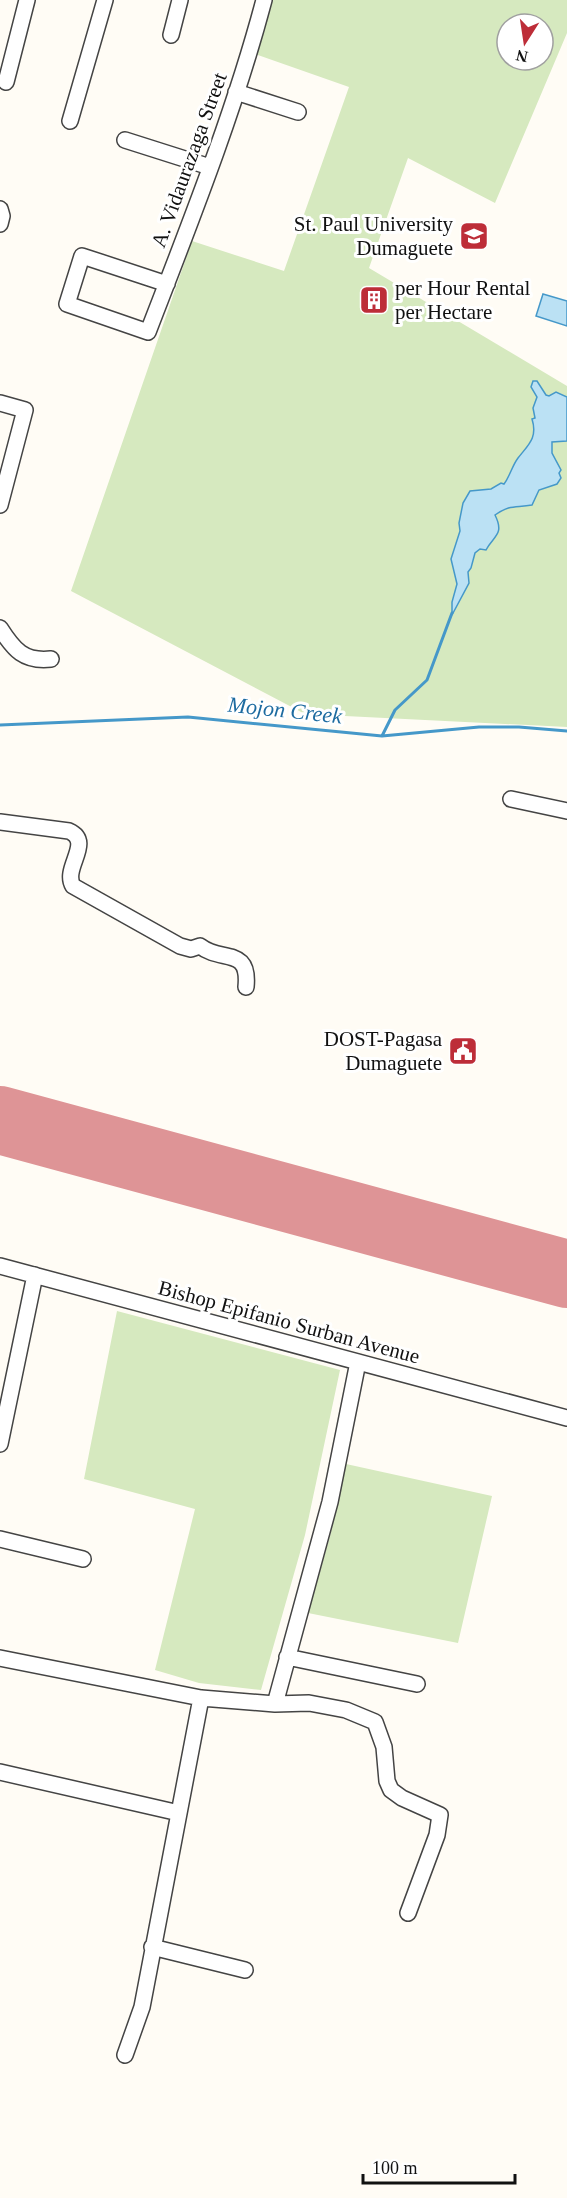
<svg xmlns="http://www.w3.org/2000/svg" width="567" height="2198" font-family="'Times New Roman',serif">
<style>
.green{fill:#d6e9bf;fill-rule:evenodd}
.water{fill:#bbe1f4;stroke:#4598c9;stroke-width:1.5}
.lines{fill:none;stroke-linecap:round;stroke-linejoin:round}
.stream{stroke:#4598c9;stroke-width:3}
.runway{stroke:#de9496;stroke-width:68}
.minor-casing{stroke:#444;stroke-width:18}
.minor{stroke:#fff;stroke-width:15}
.labels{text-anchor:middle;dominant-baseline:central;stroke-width:6;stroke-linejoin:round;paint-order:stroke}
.street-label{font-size:21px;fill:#111;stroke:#fff}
.poi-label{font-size:21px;fill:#111;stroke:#fff;text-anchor:end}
.water-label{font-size:22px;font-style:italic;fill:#1d6ba0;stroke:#fff}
</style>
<rect width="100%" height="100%" fill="#fffcf5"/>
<path class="green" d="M272,0H567V33L495,203L408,158L369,268L567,386V727L305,714L71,591L192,241L284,271L349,87L255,54ZM507,24H543V60H507Z
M117,1311L340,1370L305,1535L261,1690L199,1683L155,1670L195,1509L84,1479Z
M346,1464L492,1496L458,1643L308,1613L330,1536Z"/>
<path class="water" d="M543,294L567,301V326L536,316Z
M533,381H537L546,395L549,396L556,392L567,397V441L552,442V453L561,470L559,473L561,478L557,484L539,490L532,505C515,508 511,504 495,515C505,535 493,536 486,550L480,549L475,553L471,568L468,572L469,583L452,615V602L457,584L451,559L460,531L459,523L463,503L470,491L491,489L501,483L504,484C510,476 512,466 518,458C528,445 538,438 532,419L535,418L533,408L537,397L531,387Z"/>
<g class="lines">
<path class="stream" d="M0,725L188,717L382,736L479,727H519L567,731
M382,736L395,710L427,680L452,613"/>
<path class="runway" d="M0,1120L567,1274"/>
<g class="minor-casing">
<path id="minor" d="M171,35L180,0
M6,82L27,0
M236,92L298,112
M70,121L105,0
M125,140L210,167
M0,209L2,216L0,224
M167,284L82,256L67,304L148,332C190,223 234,113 264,0
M0,403L25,410L0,505
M0,628C14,650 24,662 51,659
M511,799L567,811
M0,822L69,831C94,842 62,868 73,886L180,946L191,949L200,946C221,963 250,946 246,987
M0,1266L567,1418
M0,1444L35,1275
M0,1539L83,1559
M287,1657L417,1684
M0,1658L201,1698L275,1704L309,1703L346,1710L375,1722L384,1747L387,1781L391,1790L402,1798L440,1815L437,1835L408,1913
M275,1704L330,1502L358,1362
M0,1772L179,1813
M152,1947L245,1970
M125,2055L142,2007L201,1698"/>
</g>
<use href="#minor" class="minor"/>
</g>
<defs>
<g id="university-square" transform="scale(1.5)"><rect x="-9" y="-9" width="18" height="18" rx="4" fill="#bd2d38" stroke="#fff"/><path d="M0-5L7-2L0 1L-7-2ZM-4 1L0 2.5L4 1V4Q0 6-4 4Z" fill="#fff"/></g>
<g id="building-square" transform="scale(1.5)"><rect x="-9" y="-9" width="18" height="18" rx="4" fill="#bd2d38" stroke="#fff"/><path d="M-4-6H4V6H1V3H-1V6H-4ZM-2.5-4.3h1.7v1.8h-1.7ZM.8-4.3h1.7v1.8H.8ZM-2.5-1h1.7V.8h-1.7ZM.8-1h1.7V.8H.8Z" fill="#fff"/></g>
<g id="civic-square" transform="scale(1.5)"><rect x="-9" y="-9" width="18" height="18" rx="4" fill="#bd2d38" stroke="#fff"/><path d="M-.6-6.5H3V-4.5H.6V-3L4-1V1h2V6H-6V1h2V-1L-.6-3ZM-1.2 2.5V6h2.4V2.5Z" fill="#fff"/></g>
</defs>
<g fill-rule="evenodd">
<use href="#university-square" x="474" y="236"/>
<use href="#building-square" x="374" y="300"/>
<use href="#civic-square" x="463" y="1051"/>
</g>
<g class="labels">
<g class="street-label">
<text transform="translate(189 160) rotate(-70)">A. Vidaurazaga Street</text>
<text transform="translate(289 1322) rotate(15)">Bishop Epifanio Surban Avenue</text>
</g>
<g class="poi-label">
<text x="453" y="224">St. Paul University<tspan x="453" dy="24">Dumaguete</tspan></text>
<text x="395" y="288" text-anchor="start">per Hour Rental<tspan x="395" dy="24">per Hectare</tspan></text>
<text x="442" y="1039">DOST-Pagasa<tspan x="442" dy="24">Dumaguete</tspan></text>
</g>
<g class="water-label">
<text transform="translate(285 710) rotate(6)">Mojon Creek</text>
</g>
</g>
<g transform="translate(525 42) rotate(192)"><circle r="28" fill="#ffffff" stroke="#a0a0a0" stroke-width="1.5"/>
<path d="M0-4.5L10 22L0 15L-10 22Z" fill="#bd2d38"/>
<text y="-9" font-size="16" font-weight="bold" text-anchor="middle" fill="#111111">N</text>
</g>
<path d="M363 2174v9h152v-9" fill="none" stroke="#111111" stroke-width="3"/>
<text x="372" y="2174" font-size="18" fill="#111111" stroke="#ffffff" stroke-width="4.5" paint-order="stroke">100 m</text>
</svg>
